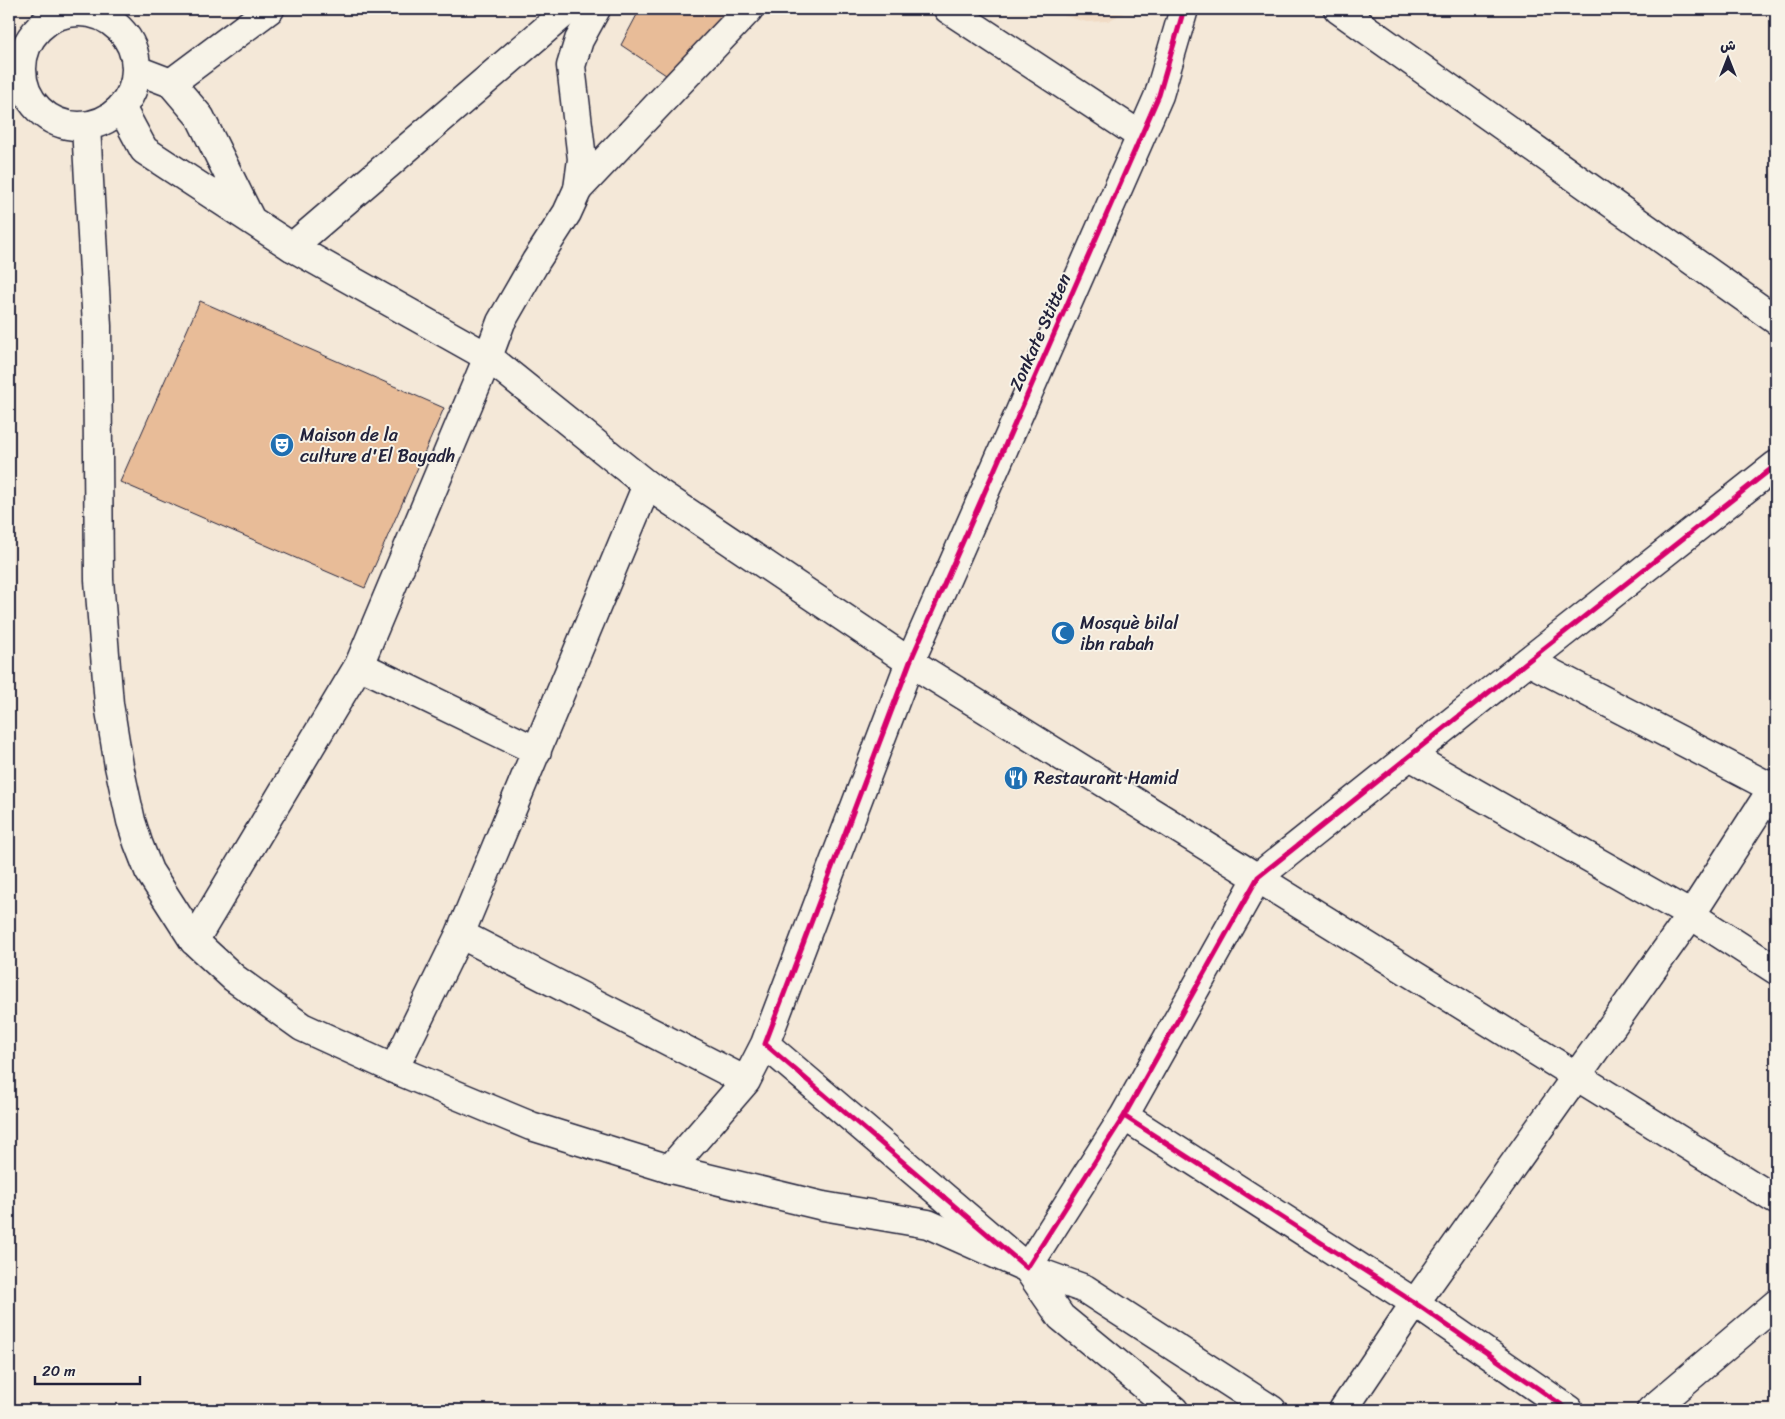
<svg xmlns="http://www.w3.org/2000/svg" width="1785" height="1419" font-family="Sriracha,'Playpen Sans Arabic',sans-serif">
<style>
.built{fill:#f0dbc5}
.building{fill:#e8bc98;stroke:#22223b}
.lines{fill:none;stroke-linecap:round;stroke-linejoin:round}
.minor-casing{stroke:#22223b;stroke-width:31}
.secondary-casing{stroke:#22223b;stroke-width:31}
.primary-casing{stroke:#22223b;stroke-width:31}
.minor{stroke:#f7f3e8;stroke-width:28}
.secondary{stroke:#f7f3e8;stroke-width:28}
.primary{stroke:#f7f3e8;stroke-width:28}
.cycleway-casing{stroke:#f7f3e8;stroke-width:8}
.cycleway{stroke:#d6006c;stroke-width:5}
.labels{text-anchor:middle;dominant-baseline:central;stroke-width:4;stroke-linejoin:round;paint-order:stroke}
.street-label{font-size:18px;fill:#22223b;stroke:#f7f3e8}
.poi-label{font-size:18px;fill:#22223b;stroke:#f7f3e8;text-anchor:start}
</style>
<rect width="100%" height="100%" fill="#f4e8d8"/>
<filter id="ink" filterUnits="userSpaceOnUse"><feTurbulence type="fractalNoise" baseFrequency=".02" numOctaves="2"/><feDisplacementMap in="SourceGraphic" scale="10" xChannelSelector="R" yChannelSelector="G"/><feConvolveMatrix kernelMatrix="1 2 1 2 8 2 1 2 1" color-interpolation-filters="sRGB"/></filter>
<g filter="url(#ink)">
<path class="built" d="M1053,9H1131L1108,21L1087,22L1065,16Z"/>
<path class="building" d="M640,9H733L666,75L621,45Z
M200,301L444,408L365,588L120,482Z"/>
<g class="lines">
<g class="minor-casing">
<path id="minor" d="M948,9L1141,136
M1338,9L1776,320
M171,83L270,9
M578,189L749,9
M292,247L569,9
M1528,661L1776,790
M359,665L537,751
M1410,756L1691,915L1776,970
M460,934L746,1081L765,1044
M194,941L359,665L488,357
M394,1069L460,934L647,485
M1124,1116L1027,1268L765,1044L910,662L1159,95L1184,9
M670,1169L746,1081
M1343,1410L1415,1303L1691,915L1776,783
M1569,1410L1415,1303L1124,1116L1258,877L1528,661L1776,465
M1651,1410L1776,1304"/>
</g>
<g class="secondary-casing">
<path id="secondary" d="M66,9L68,12
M9,81L23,84
M86,126L97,326L99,580L109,704L119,766L131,821L138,843L149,871L194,941L234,978L302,1027L394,1069L531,1126L670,1169L823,1206L928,1224L1027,1268L1085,1289L1272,1410
M1027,1268L1061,1317L1174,1410"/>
</g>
<g class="primary-casing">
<path id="primary" d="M22 69a57 57 0 1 1 114 0a57 57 0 1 1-114 0Z
M137,70L171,83L200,117L250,218
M122,109L144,150L292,247L488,357L647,485L910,662L1776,1200
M488,357L501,322L536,261L567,213L578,189L582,159L571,66L579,40L596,9"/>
</g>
<use href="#minor" class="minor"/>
<use href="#secondary" class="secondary"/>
<use href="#primary" class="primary"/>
<g class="cycleway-casing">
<path id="cycleway" d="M1124,1116L1027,1268L765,1044L910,662L1159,95L1184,9
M1569,1410L1415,1303L1124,1116L1258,877L1528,661L1776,465"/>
</g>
<use href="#cycleway" class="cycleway"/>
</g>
</g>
<defs>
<g id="theatre-disc" transform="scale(1.25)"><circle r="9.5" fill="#1f6fb2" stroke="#f7f3e8"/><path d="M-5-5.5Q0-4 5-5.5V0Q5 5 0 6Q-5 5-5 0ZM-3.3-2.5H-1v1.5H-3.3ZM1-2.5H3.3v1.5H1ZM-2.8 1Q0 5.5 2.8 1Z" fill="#fff"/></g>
<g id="mosque-disc" transform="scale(1.25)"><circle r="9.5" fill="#1f6fb2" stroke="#f7f3e8"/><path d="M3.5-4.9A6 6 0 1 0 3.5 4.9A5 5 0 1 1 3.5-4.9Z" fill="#fff"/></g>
<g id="restaurant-disc" transform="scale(1.25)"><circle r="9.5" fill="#1f6fb2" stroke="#f7f3e8"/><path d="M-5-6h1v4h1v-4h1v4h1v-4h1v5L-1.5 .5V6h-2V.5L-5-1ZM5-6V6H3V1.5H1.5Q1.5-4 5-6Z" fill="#fff"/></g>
</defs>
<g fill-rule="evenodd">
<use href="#theatre-disc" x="282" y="445"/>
<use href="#mosque-disc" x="1063" y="633"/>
<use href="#restaurant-disc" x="1016" y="778"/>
</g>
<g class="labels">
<g class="street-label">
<text transform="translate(1040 332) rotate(-66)">Zonkate Stitten</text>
</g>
<g class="poi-label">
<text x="300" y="435">Maison de la<tspan x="300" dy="21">culture d'El Bayadh</tspan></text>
<text x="1080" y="623">Mosquè bilal<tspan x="1080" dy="21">ibn rabah</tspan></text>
<text x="1034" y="778">Restaurant Hamid</text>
</g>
</g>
<rect width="1785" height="1419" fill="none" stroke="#f7f3e8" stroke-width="30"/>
<rect x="15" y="15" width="1755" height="1389" fill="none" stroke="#22223b" stroke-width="2" filter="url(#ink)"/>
<g transform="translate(1728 58)" stroke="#f7f3e8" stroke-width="4" paint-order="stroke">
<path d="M0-4L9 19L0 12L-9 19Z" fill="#22223b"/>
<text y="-8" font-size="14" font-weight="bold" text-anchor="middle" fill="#22223b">ش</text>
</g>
<path d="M35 1376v8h105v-8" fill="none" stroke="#22223b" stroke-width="2.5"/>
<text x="42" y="1376" font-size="15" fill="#22223b" stroke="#f7f3e8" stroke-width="4" paint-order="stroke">20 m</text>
</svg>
